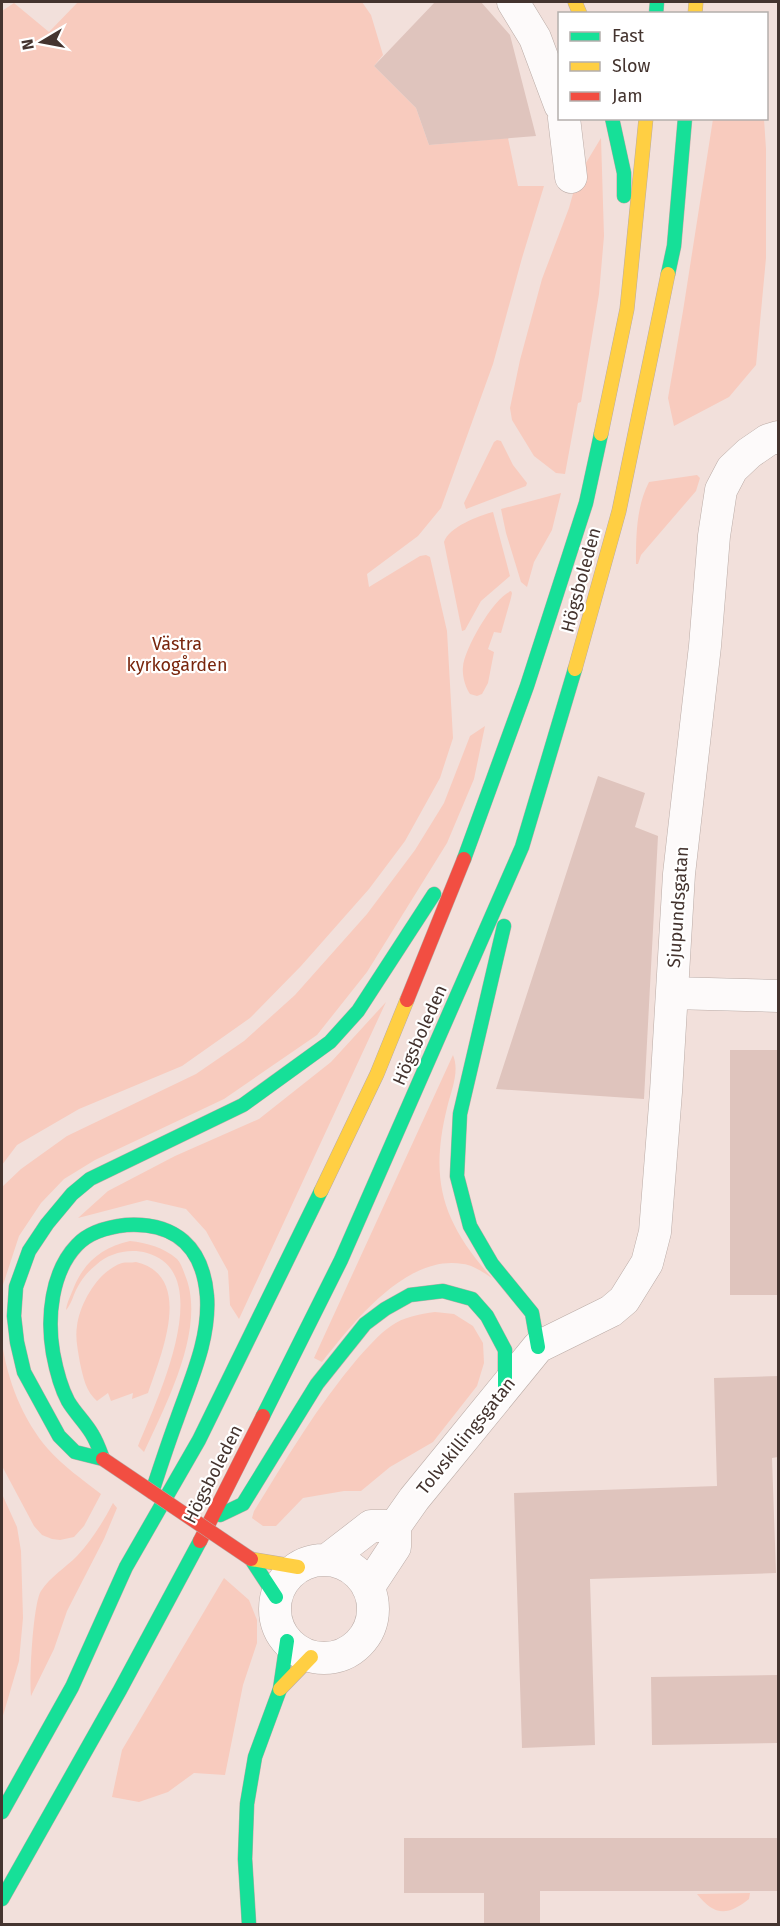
<svg xmlns="http://www.w3.org/2000/svg" width="780" height="1926" font-family="'Fira Sans',sans-serif">
<style>
.green{fill:#f8cbbe}
.building{fill:#dfc4bd}
.lines{fill:none;stroke-linecap:round;stroke-linejoin:round}
.street-casing{stroke:#baaba6;stroke-width:33}
.fast-casing{stroke:#baaba6;stroke-width:15}
.slow-casing{stroke:#baaba6;stroke-width:15}
.jam-casing{stroke:#baaba6;stroke-width:15}
.street{stroke:#fdfafa;stroke-width:32}
.fast{stroke:#16e098;stroke-width:14}
.slow{stroke:#ffcf43;stroke-width:14}
.jam{stroke:#f24e42;stroke-width:14}
.jam-bridge-casing{stroke:#baaba6;stroke-width:15;stroke-linecap:butt}
.jam-bridge{stroke:#f24e42;stroke-width:14}
.labels{text-anchor:middle;dominant-baseline:central;stroke-width:4.5;stroke-linejoin:round;paint-order:stroke}
.street-label{font-size:18px;fill:#44342f;stroke:#fff}
.park-label{font-size:18px;fill:#79260d;stroke:#fff}
</style>
<rect width="100%" height="100%" fill="#f2e0db"/>
<path class="green" d="M78,2H362L371,15L383,55L374,66L416,108L429,145L508,138L518,186H544L522,258L493,364L441,508L418,536L367,574L369,587L420,556L426,555L430,557L447,631L453,738L440,778L405,841L369,889L301,966L250,1018L182,1066L79,1109L17,1145L2,1165V11L14,3L49,32Z
M713,119H764L766,149V258L756,365L729,397L674,426L668,398L683,311Z
M601,138L604,236L599,294L581,402L578,403L565,474L556,473L534,456L512,420L510,408L520,360L542,279L569,208L578,176Z
M497,440L501,441L513,465L527,483L526,486L466,509L464,503L494,442Z
M697,475L700,478L696,491L641,555L638,564H636C636,537 636,507 649,482Z
M561,493L552,530L534,562L527,587L521,582L506,533L501,509Z
M493,512L510,576L481,601L465,630L462,631L444,542C449,527 478,516 493,512Z
M511,591L512,593L511,598L501,633L494,632L488,649L494,652L488,683L482,694L477,696L470,694C465,687 462,675 463,667C464,649 494,597 511,591Z
M485,726L474,779L447,843L367,972L317,1035L224,1099L95,1160L64,1179L41,1203L19,1236L2,1288V1187L21,1169L67,1136L196,1074L244,1041L295,995L367,914L415,850L444,803L470,736Z
M386,1002L239,1319L230,1305L228,1271L206,1231L186,1209L147,1200L78,1218L108,1191L175,1156L259,1119L331,1062Z
M453,1055C460,1072 451,1091 447,1108C429,1181 443,1223 492,1278C484,1273 473,1265 463,1264C406,1254 353,1323 322,1362L314,1358Z
M130,1241C147,1243 163,1247 177,1259C181,1263 183,1270 185,1275C207,1327 166,1404 144,1452L138,1446C155,1404 219,1273 147,1253C129,1248 109,1253 96,1265C87,1272 81,1280 76,1290C73,1296 71,1305 66,1310C67,1302 71,1295 74,1287C85,1261 103,1247 130,1241Z
M136,1262C195,1276 161,1355 148,1393L132,1399L133,1393L111,1401L108,1393L97,1401C86,1392 83,1377 80,1363C78,1351 75,1338 77,1326C80,1303 98,1271 122,1263C126,1262 131,1263 136,1262Z
M435,1312L454,1314L473,1326L483,1343L484,1363L477,1386L433,1442L390,1467L361,1491H344L303,1498L276,1526H263L252,1518L254,1511C286,1459 318,1405 358,1358C368,1347 379,1334 391,1326C403,1317 420,1314 435,1312Z
M2,1342C7,1380 23,1420 48,1449C63,1466 83,1480 101,1494L84,1526L74,1537L60,1540L52,1539L42,1535L34,1526L2,1466Z
M2,1494L17,1527L21,1551L23,1618L19,1661L2,1719Z
M113,1503L117,1508L104,1539L67,1611L54,1649L31,1696C29,1680 33,1603 41,1591C50,1577 65,1568 77,1556C92,1540 103,1522 113,1503Z
M224,1578L249,1600L257,1620V1643L243,1685L225,1775L194,1773L168,1792L139,1802L112,1797L122,1750Z
M750,1893L749,1899C728,1916 714,1916 697,1894Z"/>
<path class="building" d="M435,2H481L510,35L536,136L429,145L416,108L374,66Z
M598,776L645,793L635,827L658,836L644,1099L496,1089Z
M730,1050H778V1295H730Z
M778,1376V1457L772,1458L776,1573L590,1579L595,1745L522,1748L514,1493L717,1486L714,1378Z
M778,1675V1743L652,1745L651,1677Z
M404,1838H778V1891H540V1924H484V1893H404Z"/>
<g class="lines">
<g class="street-casing">
<path id="street" d="M513,2L535,38L560,105
M564,118L571,177
M672,993L778,996
M275 1609a49 49 0 1 1 98 0a49 49 0 1 1-98 0Z
M327,1560L371,1526H395
M368,1588L395,1547V1526L414,1499L538,1347L611,1311L624,1300L647,1263L655,1232L666,1092L679,874L705,646L714,536L721,490L732,469L749,453L768,440L778,437"/>
</g>
<g class="fast-casing">
<path id="fast" d="M656,14L657,2
M612,118L624,173V196
M668,274L674,246L685,118
M464,859L527,686L586,503L601,434
M504,926L460,1114L457,1176L470,1226L492,1264L532,1313L538,1347
M263,1416L341,1260L522,847L575,669
M103,1459L75,1452L59,1436L24,1372L17,1342L14,1316L16,1287L29,1251L47,1224L72,1194L90,1179L243,1105L330,1042L358,1011L434,894
M103,1459C100,1451 97,1442 92,1434C85,1422 75,1413 68,1401C60,1386 56,1369 53,1353C47,1318 51,1272 77,1245C89,1232 108,1227 126,1225C175,1222 203,1247 207,1296C210,1339 191,1379 177,1419C168,1443 160,1468 152,1492
M220,1515L243,1504L317,1384L365,1324L385,1309L410,1295L443,1291L472,1299L487,1316L505,1350V1388
M251,1559L276,1597
M2,1812L72,1687L126,1567L199,1440L321,1191
M2,1899L120,1690L200,1541
M249,1924L245,1859L247,1804L255,1757L280,1689L287,1641"/>
</g>
<g class="slow-casing">
<path id="slow" d="M575,2L580,14
M695,14L696,2
M601,434L627,309L646,118
M575,669L619,511L668,274
M321,1191L377,1074L407,1000
M251,1559L298,1567
M280,1689L311,1657"/>
</g>
<g class="jam-casing">
<path id="jam" d="M407,1000L464,859
M200,1541L263,1416"/>
</g>
<use href="#street" class="street"/>
<use href="#fast" class="fast"/>
<use href="#slow" class="slow"/>
<use href="#jam" class="jam"/>
<g class="jam-bridge-casing">
<path id="jam-bridge" d="M103,1459L251,1559"/>
</g>
<use href="#jam-bridge" class="jam-bridge"/>
</g>
<g class="labels">
<g class="street-label">
<text transform="translate(581 580) rotate(-75)">Högsboleden</text>
<text transform="translate(678 907) rotate(-86)">Sjupundsgatan</text>
<text transform="translate(420 1035) rotate(-66)">Högsboleden</text>
<text transform="translate(466 1436) rotate(-51)">Tolvskillingsgatan</text>
<text transform="translate(213 1474) rotate(-63)">Högsboleden</text>
</g>
<g class="park-label">
<text x="177" y="644">Västra<tspan x="177" dy="21">kyrkogården</tspan></text>
</g>
</g>
<rect width="780" height="1926" fill="none" stroke="#44342f" stroke-width="6"/>
<rect x="558" y="12" width="210" height="108" fill="#ffffff" stroke="#b4aeac" stroke-width="1.5"/>
<rect x="570" y="32" width="30" height="9" fill="#16e098" stroke="#b4aeac" stroke-width="1.5"/>
<text x="612" y="42" font-size="18" fill="#44342f">Fast</text>
<rect x="570" y="62" width="30" height="9" fill="#ffcf43" stroke="#b4aeac" stroke-width="1.5"/>
<text x="612" y="72" font-size="18" fill="#44342f">Slow</text>
<rect x="570" y="92" width="30" height="9" fill="#f24e42" stroke="#b4aeac" stroke-width="1.5"/>
<text x="612" y="102" font-size="18" fill="#44342f">Jam</text>
<g transform="translate(42 42) rotate(260)" stroke="#ffffff" stroke-width="4.5" paint-order="stroke">
<path d="M0-4.5L10 22L0 15L-10 22Z" fill="#44342f"/>
<text y="-9" font-size="16" font-weight="bold" text-anchor="middle" fill="#44342f">N</text>
</g>
</svg>
